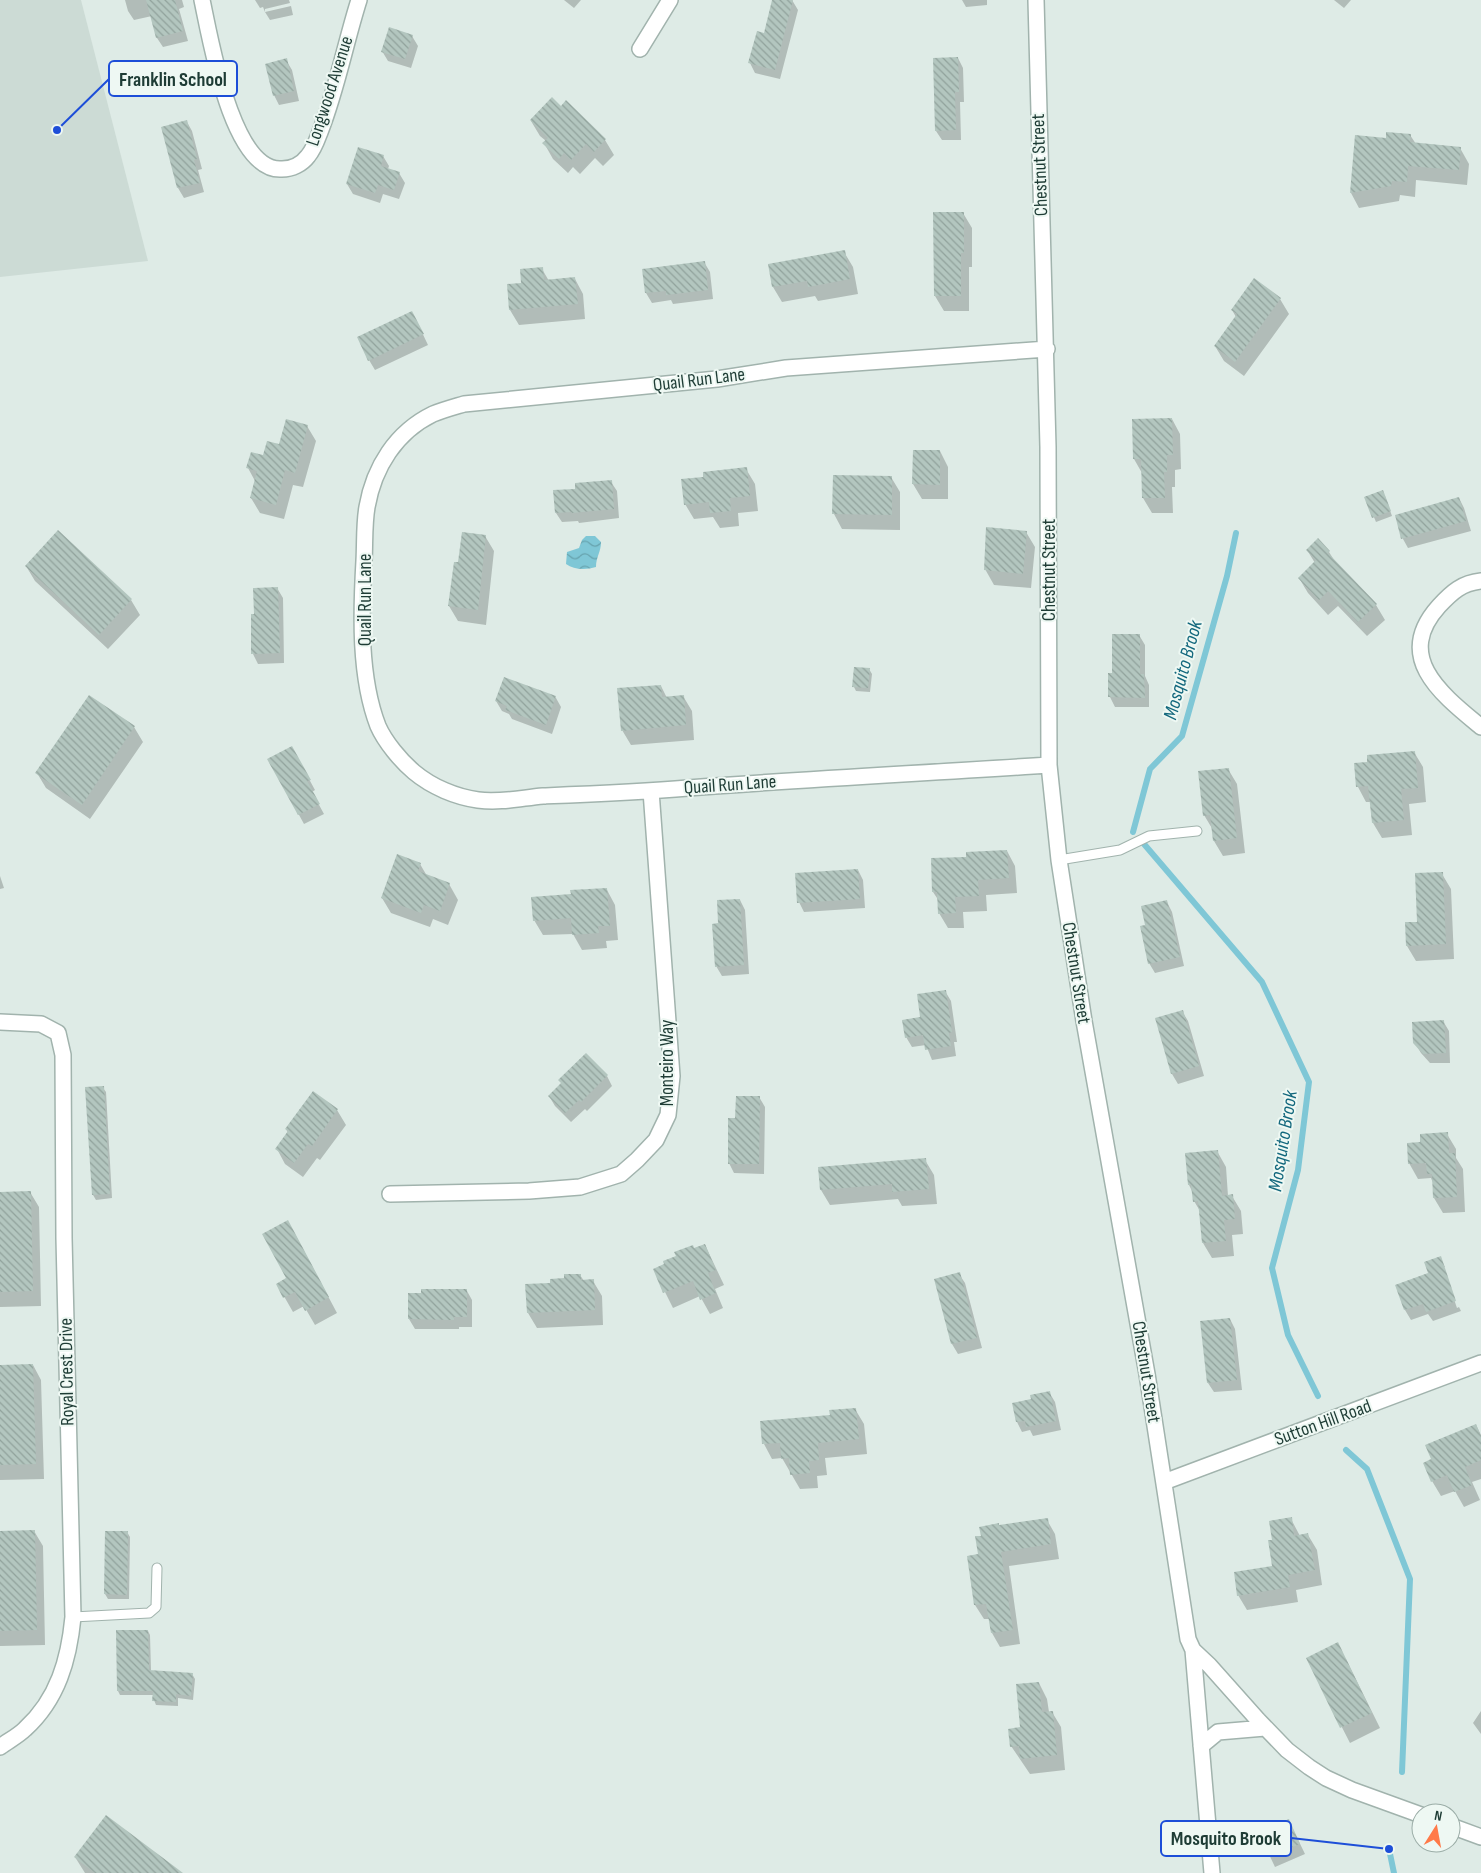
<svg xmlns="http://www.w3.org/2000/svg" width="1481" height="1873" font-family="'Sofia Sans Condensed',sans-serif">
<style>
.built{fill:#ccdbd5}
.water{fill:url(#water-waves)}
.shadow{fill:#0003}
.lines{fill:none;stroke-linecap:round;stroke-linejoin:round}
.stream{stroke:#7fc7d6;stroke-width:6}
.building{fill:url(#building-back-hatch)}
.lane-casing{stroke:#a1b3ad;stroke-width:11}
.street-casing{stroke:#a1b3ad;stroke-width:18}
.lane{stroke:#fff;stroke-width:9}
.street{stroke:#fff;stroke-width:15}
.labels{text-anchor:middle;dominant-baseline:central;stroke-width:4;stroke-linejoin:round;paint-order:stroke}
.street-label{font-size:19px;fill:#1e3c35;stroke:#eef8f3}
.water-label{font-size:20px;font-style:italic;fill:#13687d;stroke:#eef8f3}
.leader{fill:none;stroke:#1d4ed8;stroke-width:2}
.callout-dot{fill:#1d4ed8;stroke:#eef8f3;stroke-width:2}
.callout{fill:#eef8f3;stroke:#1d4ed8;stroke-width:2}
.callout-label{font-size:20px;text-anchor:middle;font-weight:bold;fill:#1e3c35}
</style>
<defs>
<pattern id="water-waves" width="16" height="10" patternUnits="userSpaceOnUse" patternTransform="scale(1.25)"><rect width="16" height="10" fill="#7fc7d6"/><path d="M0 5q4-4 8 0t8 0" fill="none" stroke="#67a3ae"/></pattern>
<pattern id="building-back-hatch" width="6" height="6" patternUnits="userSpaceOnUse" patternTransform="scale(1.25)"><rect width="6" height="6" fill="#b3c6bf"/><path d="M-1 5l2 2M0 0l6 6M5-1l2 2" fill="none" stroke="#91a29c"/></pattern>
</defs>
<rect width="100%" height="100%" fill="#deebe6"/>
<path class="built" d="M0,0H81L148,261L0,277Z"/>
<path class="water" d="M586,536H595L601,542C601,552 596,557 596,567C586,570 574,570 566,564L567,552L579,548L582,540Z"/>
<path class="shadow" d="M125,0H182L184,7L179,9L188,41L163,47L157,38L152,16L134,20L128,11Z
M255,0H289L290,3L265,9V12L263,7L260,8Z
M564,0H581L574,8Z
M773,0H792L798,10L780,79L755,73L750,63L765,35Z
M962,0H987V5L966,7Z
M1334,0H1351L1344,8Z
M291,6L293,15L270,20L265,12Z
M412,36L418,46L411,68L388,61L382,51Z
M958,58L963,68L964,102H960L961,140H942L936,131Z
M286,60L292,70L299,101L279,105L274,95Z
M566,102L605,140L614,155L603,166L595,158L580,174L573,167L568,173L553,159L544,143L546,141L540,136L531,121L561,108Z
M187,122L192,131L202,169L198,170L204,192L184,198L178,188L162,128Z
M1410,135L1416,144L1460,148L1469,164L1467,185L1416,180L1415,197L1400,195L1399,201L1359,208L1351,193L1356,136L1387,139Z
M383,156L389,166L388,169L399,173L405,183L399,199L383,194L380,203L353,194L347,184Z
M963,213L972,228V267H969V311H944L935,296Z
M844,252L853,267L858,294L818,301L815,296L782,302L773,287Z
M704,262L710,272L713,299L673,304L671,300L652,303L646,293L643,270Z
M542,269L549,281L575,279L583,294L585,319L519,325L510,310L523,284Z
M1254,280L1280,299L1289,314L1244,376L1224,361L1215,346L1236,317L1232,310Z
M417,322L428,345L375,370L369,360Z
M1172,419L1180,434L1181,469L1175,470V487H1172L1173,513H1152L1143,498L1142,473L1134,459Z
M307,426L316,441L303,487L293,485L284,519L260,513L251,498L255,481L248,468Z
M940,451L948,467V499H922L913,484Z
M746,469L755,484L758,511L738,513L739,526L720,528L713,517L694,519L685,504L704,478Z
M834,477H891L900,492V530L842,529L834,514Z
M611,482L617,491L619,518L579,523L578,521L562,522L556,513Z
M1385,496L1392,516L1376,522L1366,498Z
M1459,498L1464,508L1471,531L1408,548L1403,539L1396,516Z
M58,532L131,600L140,615L108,649L35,581L26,566Z
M1026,532L1035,547L1031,588L994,585L985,569Z
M485,536L494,551L486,625L458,621L449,606L455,563H459Z
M1307,550L1329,552L1334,560L1376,605L1385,620L1367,636L1338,606L1328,615L1308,593L1299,578L1315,563Z
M277,588L283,598L284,663L258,664L253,654L252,615H255Z
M1139,635L1145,645V676L1149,685V707H1115L1110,697L1109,674H1113Z
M869,669L872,674L870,692L856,691L854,687Z
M504,679L556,698L561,707L552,734L512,719L509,714L502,711L496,701Z
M661,686L667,698L683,696L692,711L694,740L631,745L622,730Z
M90,697L134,727L143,742L90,819L46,788L37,773Z
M292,748L315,790L312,792L324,814L304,824L269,760Z
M1414,752L1423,767L1426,802L1409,804L1412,835L1382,838L1373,823L1371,802H1366L1358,787L1356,764L1368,763Z
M1228,769L1237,784L1245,853L1223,856L1214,841L1213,830L1204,815Z
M1007,851L1015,866L1017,893L986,895L987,911L963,912L964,928H948L939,913V901L933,892L932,860L968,858Z
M420,864L427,876L449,884L458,900L448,925L433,919L430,927L391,913L382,898Z
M858,870L863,880L865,908L804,912L799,902Z
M1442,874L1451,889L1454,959L1416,961L1407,946Z
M0,876L4,888L0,889Z
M607,890L615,905L618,940L606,941L607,948L582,950L573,934L543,935L534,920L572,896Z
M740,900L745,910L749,974L722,976L716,966L719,925Z
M1167,902L1172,912L1184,966L1155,973L1149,963L1146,926Z
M945,991L951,1001L957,1042H954L956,1056L932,1060L926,1045L912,1047L906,1037Z
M1182,1011L1188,1021L1204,1076L1178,1084L1172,1074Z
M1443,1021L1449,1031L1450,1063H1430L1421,1053L1415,1043Z
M607,1076L612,1086L587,1111L585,1109L571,1122L555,1106L549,1096L562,1083Z
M103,1088L106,1092L112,1198L96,1200L93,1195L87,1089Z
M313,1092L337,1110L346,1125L320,1160L317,1158L303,1177L285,1164L277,1149L288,1133L286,1129Z
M759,1097L765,1107L764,1174L734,1173L729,1163L736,1119Z
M1447,1134L1456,1149V1158L1463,1169L1465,1212L1443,1213L1434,1198L1433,1183L1431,1178L1418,1179L1409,1163L1422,1143Z
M1217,1151L1226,1167L1228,1196H1232L1241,1211L1243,1234L1232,1235L1234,1256L1212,1258L1203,1243L1200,1211L1194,1201L1193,1193L1189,1185Z
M925,1160L934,1175L937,1204L902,1206L898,1199L830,1205L821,1190Z
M30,1192L39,1207L41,1306L0,1307V1193Z
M296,1236L337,1313L315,1325L304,1306L293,1312L277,1284L287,1278Z
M705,1245L724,1285L715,1289L723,1308L710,1314L700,1296L673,1308L654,1270Z
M1440,1258L1445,1267H1443L1457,1308L1459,1307L1461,1311L1433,1321L1428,1314L1411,1320L1405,1310L1397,1286L1430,1274Z
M959,1274L965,1283L982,1348L958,1354L952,1344L935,1280Z
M580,1275L584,1281H593L602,1296L603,1325L537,1328L528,1313L551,1284Z
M467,1291L472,1300V1327H459V1329H415L409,1319L410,1294Z
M1230,1319L1235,1329L1242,1390L1214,1392L1208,1383Z
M33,1365L41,1380L44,1479L0,1480V1366Z
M1049,1392L1055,1402L1061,1430L1033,1436L1030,1430L1022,1432L1017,1422L1013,1404L1032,1400Z
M855,1409L864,1424L867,1454L825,1458L827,1475L817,1476L818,1488L800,1489L782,1458L772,1459L764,1444Z
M1476,1425L1481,1435V1479L1472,1482L1480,1500L1464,1507L1455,1491L1441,1496L1432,1481L1433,1460Z
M1291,1519L1300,1536L1308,1535L1317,1550L1322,1585L1296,1590L1298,1602L1247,1610L1238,1595L1273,1567Z
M1047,1520L1055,1534L1059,1559L1009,1566L1020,1644L1000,1647L992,1633L990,1619H984L975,1605L979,1556L983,1537L999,1527Z
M34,1531L43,1546L45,1645L0,1646V1532Z
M106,1532H127L130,1537L129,1599H108L105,1594Z
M148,1631L150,1635L151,1671L192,1674L195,1679L193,1700L178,1698V1706L156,1705L154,1700V1695H120L118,1691Z
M1307,1659H1346L1380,1728L1350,1743Z
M1039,1683L1047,1699L1049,1712H1052L1061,1727L1065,1770L1030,1774L1011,1746L1021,1728Z
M1481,1711V1734L1473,1723Z
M1289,1821L1305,1854L1275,1867L1259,1833Z
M75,1857L181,1873H85Z"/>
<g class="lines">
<path class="stream" d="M1133,832L1150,769L1182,736L1227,576L1236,533
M1144,844L1262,982L1309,1082L1298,1170L1272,1268L1288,1335L1318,1396
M1346,1450L1367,1469L1410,1579L1402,1772
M1389,1849L1394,1873"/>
</g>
<path class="building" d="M146,0H175L183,31L156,38Z
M772,0H793L775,70L748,63L757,31L764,33Z
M389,27L413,35L405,59L381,52Z
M958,57L959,92H955L956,130L935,131L933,58Z
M287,58L294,91L273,96L265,64Z
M552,97L561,106L566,100L606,139L594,152L586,144L571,160L564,153L559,159L542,143L548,138L530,120Z
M187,120L197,159L194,160L200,183L177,188L161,127Z
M1386,132L1411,134L1410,142L1461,147L1459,170L1408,166L1407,182L1392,181L1391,186L1350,193L1355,135L1386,138Z
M358,147L384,155L381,166L400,172L394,190L378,185L375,193L346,184Z
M933,212H964V253H961V296H934Z
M845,250L850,279L808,287L807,281L772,287L768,264Z
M705,261L708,290L666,295V291L645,293L642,269Z
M543,267L544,280L575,277L578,304L509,310L507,284L521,283L520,269Z
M1254,278L1281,298L1235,362L1214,346L1237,314L1231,310Z
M412,311L424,334L368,361L357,337Z
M1172,418L1173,455H1167V472H1164L1165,498H1142L1141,459H1133L1132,419Z
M286,419L308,425L295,473L285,470L276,505L250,498L257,471L246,468L251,452L263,455L267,441L279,444Z
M913,450H940V485L912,484Z
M747,467L750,496L730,498L731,511L710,513L709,502L684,505L681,479L703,477V472Z
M833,475L892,476V515L832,514Z
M612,480L614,509L572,513L571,512L555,513L553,490L575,489V483Z
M1383,490L1391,511L1372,518L1364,497Z
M1459,497L1466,521L1401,539L1395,515Z
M986,527L1027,531L1023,574L984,570Z
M58,530L132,599L99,635L25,566Z
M462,532L486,535L478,610L448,606L454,562H458Z
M1318,538L1330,551L1328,553L1377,604L1358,622L1328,591L1319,600L1298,578L1316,560L1306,550Z
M278,587L280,653L251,654V614H254L253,588Z
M1112,634H1140V674H1144L1145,698L1108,697V673H1112Z
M854,667L870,668L868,688L852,687Z
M504,677L556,696L546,725L505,710L507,706L495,701Z
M661,685L662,697L684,695L686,725L621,731L617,688Z
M89,695L135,726L82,805L35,773Z
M292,746L311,780L307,781L320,804L298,815L267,759Z
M1415,751L1418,788L1401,789L1404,820L1372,823L1368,786L1356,787L1354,763L1367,762V755Z
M1229,768L1237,838L1213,841L1210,815L1203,816L1198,771Z
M1007,850L1009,878L978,880L979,896L955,897L956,913L938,914L937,892H932L931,858L966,857V852Z
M397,854L421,863L418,871L450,883L440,911L424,905L421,913L381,898Z
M858,869L860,899L797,903L795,873Z
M1443,872L1446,944L1406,946L1405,922H1417L1415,873Z
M607,888L610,926H598L599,933L572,935L571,918L533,921L531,897L571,894L570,890Z
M740,899L744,965L715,967L712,924L718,923L717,900Z
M1167,900L1180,957L1148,964L1140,926L1145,925L1141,906Z
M946,990L952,1032L949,1033L951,1046L925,1050L923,1035L905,1038L902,1020L920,1017L917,994Z
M1183,1010L1199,1066L1171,1074L1155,1018Z
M1444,1020L1446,1053L1423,1054L1413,1043L1412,1022Z
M586,1053L608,1075L581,1102L579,1100L565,1113L548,1096L561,1083L558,1080Z
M104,1086L110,1194L92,1195L85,1087Z
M313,1091L338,1109L312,1146L308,1144L294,1163L275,1149L288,1131L285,1129Z
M736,1096H760L759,1164H728V1118H735Z
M1448,1132L1449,1153H1455L1457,1197L1433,1198L1432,1174H1427L1426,1163L1408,1164L1407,1143L1420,1142V1134Z
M1218,1150L1222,1196L1233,1194L1235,1219L1224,1220L1226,1241L1202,1243L1198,1201L1193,1202L1191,1185H1188L1185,1153Z
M926,1158L929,1189L892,1192V1184L820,1190L818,1167Z
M31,1191L33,1291L0,1292V1192Z
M288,1220L329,1297L305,1311L295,1292L283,1298L276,1284L286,1278L262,1234Z
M705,1244L716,1270L708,1273L716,1293L700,1300L693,1281L663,1293L653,1269L664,1264L663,1261L676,1256L674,1252L693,1245L694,1248Z
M1441,1256L1456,1301L1426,1312L1423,1304L1404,1310L1395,1285L1428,1273L1424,1262Z
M960,1272L977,1338L951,1344L934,1279Z
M564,1274H581V1280L594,1279L595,1310L527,1313L525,1284L550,1283V1279L564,1278Z
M421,1289H467V1317H454V1320L408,1319V1293H421Z
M1230,1318L1237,1380L1207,1383L1200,1321Z
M33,1364L36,1464L0,1465V1365Z
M1050,1391L1056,1421L1026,1427L1025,1421L1016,1422L1012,1403L1031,1399L1030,1395Z
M856,1408L859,1439L818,1443L819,1460L809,1461L810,1473L790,1475L789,1458L781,1459L780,1443L762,1444L760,1421L830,1415L829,1410Z
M1476,1424L1481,1436V1460L1465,1467L1472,1485L1454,1492L1447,1475L1431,1482L1423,1463L1431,1459L1425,1445Z
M1292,1517L1294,1536L1308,1533L1315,1570L1288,1575L1290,1587L1237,1596L1234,1572L1272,1566L1268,1540H1272L1269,1521Z
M1048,1518L1051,1544L1001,1552L1013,1630L991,1633L986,1604L974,1605L967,1556L978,1554L975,1536H981L979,1527L999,1523V1525Z
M35,1530L37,1630L0,1631V1531Z
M105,1531H128L127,1595L104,1594Z
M116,1630H148L149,1670L193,1673L191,1696L176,1694V1702L152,1701L153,1691H117Z
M1338,1642L1372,1713L1340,1728L1306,1658Z
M1039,1682L1042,1712L1053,1711L1057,1755L1020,1759L1019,1746L1010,1747L1008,1729L1020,1727L1016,1684Z
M106,1815L183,1873H95L74,1857Z
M1289,1819L1300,1844L1268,1857L1257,1832Z"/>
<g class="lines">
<g class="lane-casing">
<path id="lane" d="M1059,860L1120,850L1149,836L1197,831
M73,1617L149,1613L156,1607L157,1568"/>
</g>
<g class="street-casing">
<path id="street" d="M202,0C210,37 232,173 282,169C292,169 302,164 308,156C314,149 317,140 320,132C337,89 345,44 359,0
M1036,0L1048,447L1049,765L1059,860L1084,1021L1147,1374L1188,1639L1193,1650L1209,1665L1258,1720L1287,1750L1309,1767L1326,1778L1352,1790L1421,1815
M640,49L670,0
M1047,349L786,368L717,379L464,404C454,407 443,410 433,414C396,432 374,467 367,507C364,524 365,543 364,561C361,613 359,677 378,726C385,742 401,761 414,772C432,787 456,797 478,800C500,803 521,798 543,796C591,794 640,792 688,788C808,779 928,773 1049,765
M1481,581C1462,583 1452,592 1439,606C1393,657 1441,694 1481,727
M0,1022L41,1024L58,1033L63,1055L64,1238L73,1617C69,1659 58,1699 25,1729C18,1736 8,1741 0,1747
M390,1194L529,1191L580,1187L621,1174L637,1160L656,1140L668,1115L672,1076L651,791
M1164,1482L1481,1363
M1193,1650L1212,1873
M1201,1746L1218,1732L1265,1728
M1451,1826L1481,1837"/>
</g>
<use href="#lane" class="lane"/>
<use href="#street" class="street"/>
</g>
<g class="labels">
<g class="street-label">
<text transform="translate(330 91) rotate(-72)">Longwood Avenue</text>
<text transform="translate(1040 165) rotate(-92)">Chestnut Street</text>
<text transform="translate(699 380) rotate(-7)">Quail Run Lane</text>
<text transform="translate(1049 570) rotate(-90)">Chestnut Street</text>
<text transform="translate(365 600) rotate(-90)">Quail Run Lane</text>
<text transform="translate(730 785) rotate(-4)">Quail Run Lane</text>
<text transform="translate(1076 973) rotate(81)">Chestnut Street</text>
<text transform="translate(667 1063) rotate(-90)">Monteiro Way</text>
<text transform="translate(67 1372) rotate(-91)">Royal Crest Drive</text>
<text transform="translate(1146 1372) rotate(81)">Chestnut Street</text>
<text transform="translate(1323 1423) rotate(-20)">Sutton Hill Road</text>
</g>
<g class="water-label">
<text transform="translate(1183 670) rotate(-75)">Mosquito Brook</text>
<text transform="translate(1283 1141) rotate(-81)">Mosquito Brook</text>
</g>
</g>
<path class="leader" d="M57 130L109 79M1389 1849L1291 1838"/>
<g class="callout-dot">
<circle cx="57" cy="130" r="5"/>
<circle cx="1389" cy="1849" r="5"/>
</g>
<g class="callout">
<rect x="109" y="61" width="128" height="35" rx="5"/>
<rect x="1161" y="1821" width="130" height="35" rx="5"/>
</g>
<g class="callout-label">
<text x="173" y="86">Franklin School</text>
<text x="1226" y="1845">Mosquito Brook</text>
</g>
<g transform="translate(1436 1828) rotate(11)"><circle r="24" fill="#eef8f3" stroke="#9bada7"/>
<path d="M0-4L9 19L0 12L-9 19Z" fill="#ff7a48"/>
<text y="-8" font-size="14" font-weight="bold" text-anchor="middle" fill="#1e3c35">N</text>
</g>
</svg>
